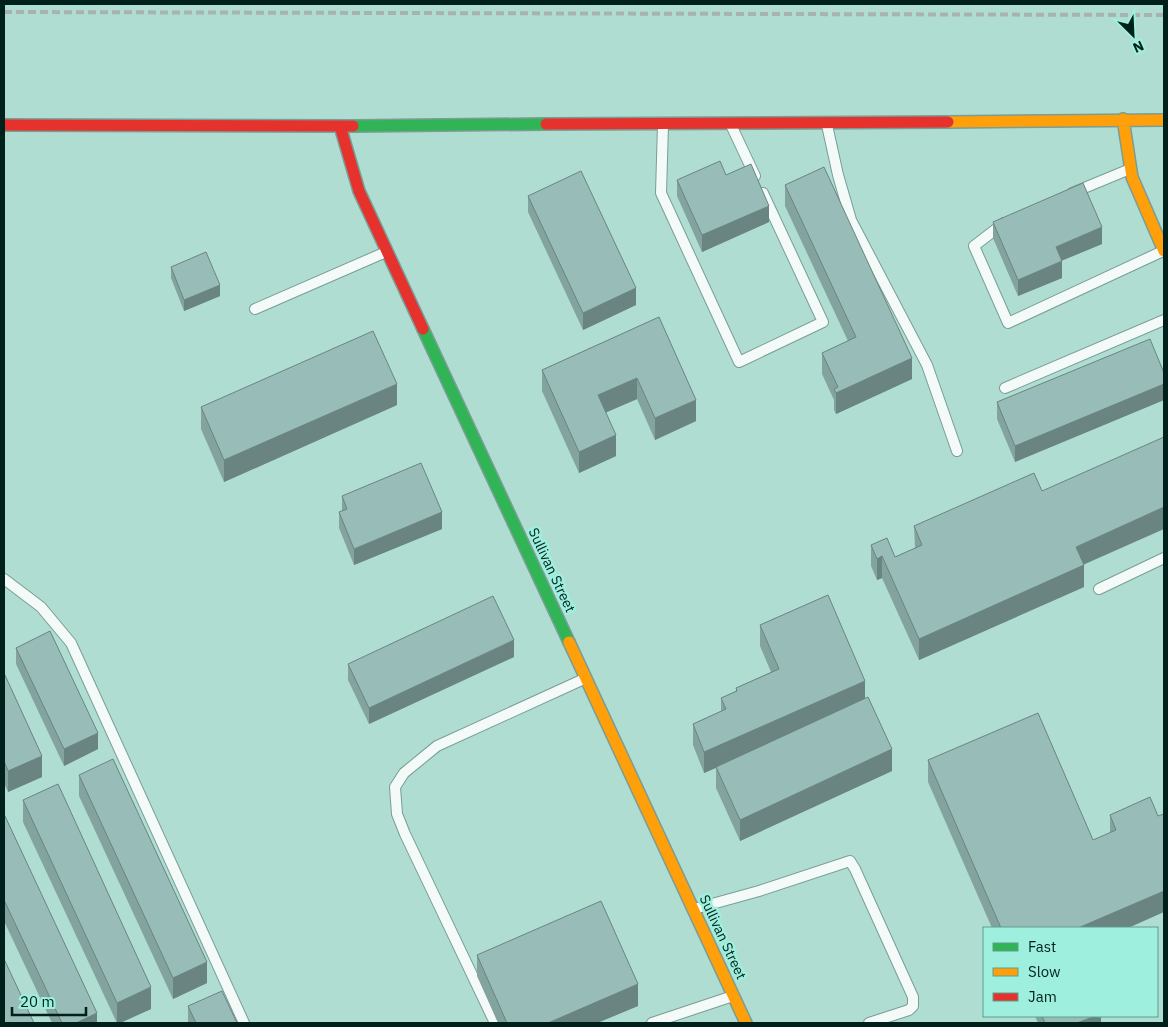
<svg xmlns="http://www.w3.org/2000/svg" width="1168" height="1027" font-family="'IBM Plex Sans',sans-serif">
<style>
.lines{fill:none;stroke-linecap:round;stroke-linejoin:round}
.lane-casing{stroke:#7a9d96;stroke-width:12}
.fast-casing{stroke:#7a9d96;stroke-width:14}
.slow-casing{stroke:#7a9d96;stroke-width:14}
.jam-casing{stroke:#7a9d96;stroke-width:14}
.lane{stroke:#f3faf8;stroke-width:10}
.fast{stroke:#30b455;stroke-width:11}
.slow{stroke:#ff9f0a;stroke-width:11}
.jam{stroke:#e5322d;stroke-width:11}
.rail{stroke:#a8b3b1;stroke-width:4;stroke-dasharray:8 4;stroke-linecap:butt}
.wall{fill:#83a39e}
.shaded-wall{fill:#6a8481}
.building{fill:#98bdb8;stroke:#6a8481}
.labels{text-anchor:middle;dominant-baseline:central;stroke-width:5;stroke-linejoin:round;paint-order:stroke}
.street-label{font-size:14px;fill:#00211b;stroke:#9eefdd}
</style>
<rect width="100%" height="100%" fill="#b0ddd2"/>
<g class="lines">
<g class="lane-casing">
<path id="lane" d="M663,125L661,193L739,362L823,322L763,193
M731,125L755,176
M827,125L838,175L851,220L927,365L957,451
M1072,193L1130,169
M1004,223L974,246L1008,323L1163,251
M255,309L386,252
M1005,388L1164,320
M4,579L41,607L71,643L244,1023
M1099,589L1164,558
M694,909L759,891L850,861L855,869L913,997V1006L909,1010L869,1023
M495,1023L405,834L397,814L395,787L404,773L437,746L584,679
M652,1023L733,996"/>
</g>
<g class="fast-casing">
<path id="fast" d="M353,126L546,124
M423,329L569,642"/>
</g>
<g class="slow-casing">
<path id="slow" d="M1123,119L1132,177L1164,251
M948,122L1164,120
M569,642L746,1023"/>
</g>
<g class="jam-casing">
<path id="jam" d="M546,124L948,122
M4,125L353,126
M340,126L359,191L423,329"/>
</g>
<use href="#lane" class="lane"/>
<use href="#fast" class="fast"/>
<use href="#slow" class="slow"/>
<use href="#jam" class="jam"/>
<path class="rail" d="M4,12L1164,15"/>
</g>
<path class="wall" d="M726,175L769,222L702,252L677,196V180Z
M785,185L912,379L836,414L834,410V400L822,374V353L848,341L785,206Z
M528,196L636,305L583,330L528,212Z
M993,222L1102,244L1061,261L1062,278L1018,296L993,238Z
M171,267L220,296L184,311L171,278Z
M659,317L696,421L655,440L637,399L606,412L616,456L579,473L542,391V370Z
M1164,373V400L1015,462L997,419V402Z
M397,405L224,482L201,429V407Z
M1042,491L1084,564V587L919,660L882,578L877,580L871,566V545L895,557L915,548L914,526Z
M342,496L442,529L354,565L339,528V512L342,511Z
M760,625L865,698L892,771L740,841L716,788V768L704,773L693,745V724L721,711V698L736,691V688L771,672L760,646Z
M16,648L98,749L64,766L16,664Z
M514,657L369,724L348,680V664Z
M4,673L42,777L8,792L4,783Z
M928,760L1093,840L1110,833V815L1150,797L1128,928H992L928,782Z
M79,775L207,983L173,999L79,796Z
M23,800L151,1009L120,1023H117L23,822Z
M4,814L97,1023H52L4,921Z
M477,955L638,1006L597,1023H498L477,976Z
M188,1006L237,1023H188Z
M1035,1016H1101V1023H1038Z"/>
<path class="shaded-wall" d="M769,206V222L702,252V235Z
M1102,227V244L1056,263V247Z
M1062,261V278L1018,296V280Z
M220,285V296L184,311V300Z
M636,288V305L583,330V313Z
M912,358V379L836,414V393Z
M637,378V399L598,416V395Z
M397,384V405L224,482V460Z
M1164,384V400L1015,462V446Z
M696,400V421L655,440V418Z
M616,435V456L579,473V452Z
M1164,507V529L1076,568V547Z
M442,512V529L354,565V549Z
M882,556V578L877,580V559Z
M1084,565V587L919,660V639Z
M514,640V657L369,724V708Z
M865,681V702L704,773V752Z
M98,733V749L64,766V749Z
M892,749V771L740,841V820Z
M42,756V777L8,792V771Z
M1164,891V912L1128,928H1078Z
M207,962V983L173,999V978Z
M638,984V1006L597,1023H548Z
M151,987V1009L120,1023H117V1003Z
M97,1013V1023H76Z
M1095,1016H1101V1023H1077Z"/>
<path class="building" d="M720,161L726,175L751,164L769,206L702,235L677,180Z
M824,167L912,358L836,393L834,389L838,387L822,353L856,337L785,185Z
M581,171L636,288L583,313L528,196Z
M1083,183L1102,227L1056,247L1062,261L1018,280L993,222Z
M206,252L220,285L184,300L171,267Z
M659,317L696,400L655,418L637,378L598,395L616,435L579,452L542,370Z
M373,331L397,384L224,460L201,407Z
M1150,339L1164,373V384L1015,446L997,402Z
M1164,437V507L1076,547L1084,565L919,639L882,556L877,559L871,545L887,538L895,557L922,545L914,526L1034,473L1042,491Z
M421,463L442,512L354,549L339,512L347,509L342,496Z
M828,595L865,681L704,752L693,724L726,709L721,698L737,691L736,688L779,669L760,625Z
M493,596L514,640L369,708L348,664Z
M50,631L98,733L64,749L16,648Z
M4,673L42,756L8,771L4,761Z
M868,697L892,749L740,820L716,767Z
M1038,713L1093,840L1116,830L1110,815L1150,797L1158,816L1164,814V891L1078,928H1001L928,760Z
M113,759L207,962L173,978L79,775Z
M58,784L151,987L117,1003L23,800Z
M4,814L97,1013L76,1023H62L4,900Z
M601,901L638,984L548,1023H507L477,955Z
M4,959L34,1023H4Z
M222,991L237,1023H196L188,1006Z
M1042,1016H1095L1077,1023H1045Z"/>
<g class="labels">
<g class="street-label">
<text transform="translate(552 570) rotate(65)">Sullivan Street</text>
<text transform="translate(723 937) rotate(65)">Sullivan Street</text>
</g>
</g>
<rect width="1168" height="1027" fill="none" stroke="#00211b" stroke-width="10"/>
<rect x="983" y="927" width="175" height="90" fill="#9eefdd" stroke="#5f9d8f"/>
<rect x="993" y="943" width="25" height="8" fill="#30b455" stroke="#5f9d8f"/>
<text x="1028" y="952" font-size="15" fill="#00211b">Fast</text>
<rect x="993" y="968" width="25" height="8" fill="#ff9f0a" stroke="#5f9d8f"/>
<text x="1028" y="977" font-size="15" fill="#00211b">Slow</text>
<rect x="993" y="993" width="25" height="8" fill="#e5322d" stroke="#5f9d8f"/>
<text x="1028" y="1002" font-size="15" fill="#00211b">Jam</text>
<g transform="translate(1133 35) rotate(156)" stroke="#9eefdd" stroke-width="4" paint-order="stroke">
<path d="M0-4L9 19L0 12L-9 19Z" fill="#00211b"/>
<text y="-8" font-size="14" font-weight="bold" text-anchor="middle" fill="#00211b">N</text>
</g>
<path d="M12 1007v8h74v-8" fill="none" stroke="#00211b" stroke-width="2.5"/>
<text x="20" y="1007" font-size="15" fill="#00211b" stroke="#9eefdd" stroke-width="4" paint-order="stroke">20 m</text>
</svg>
